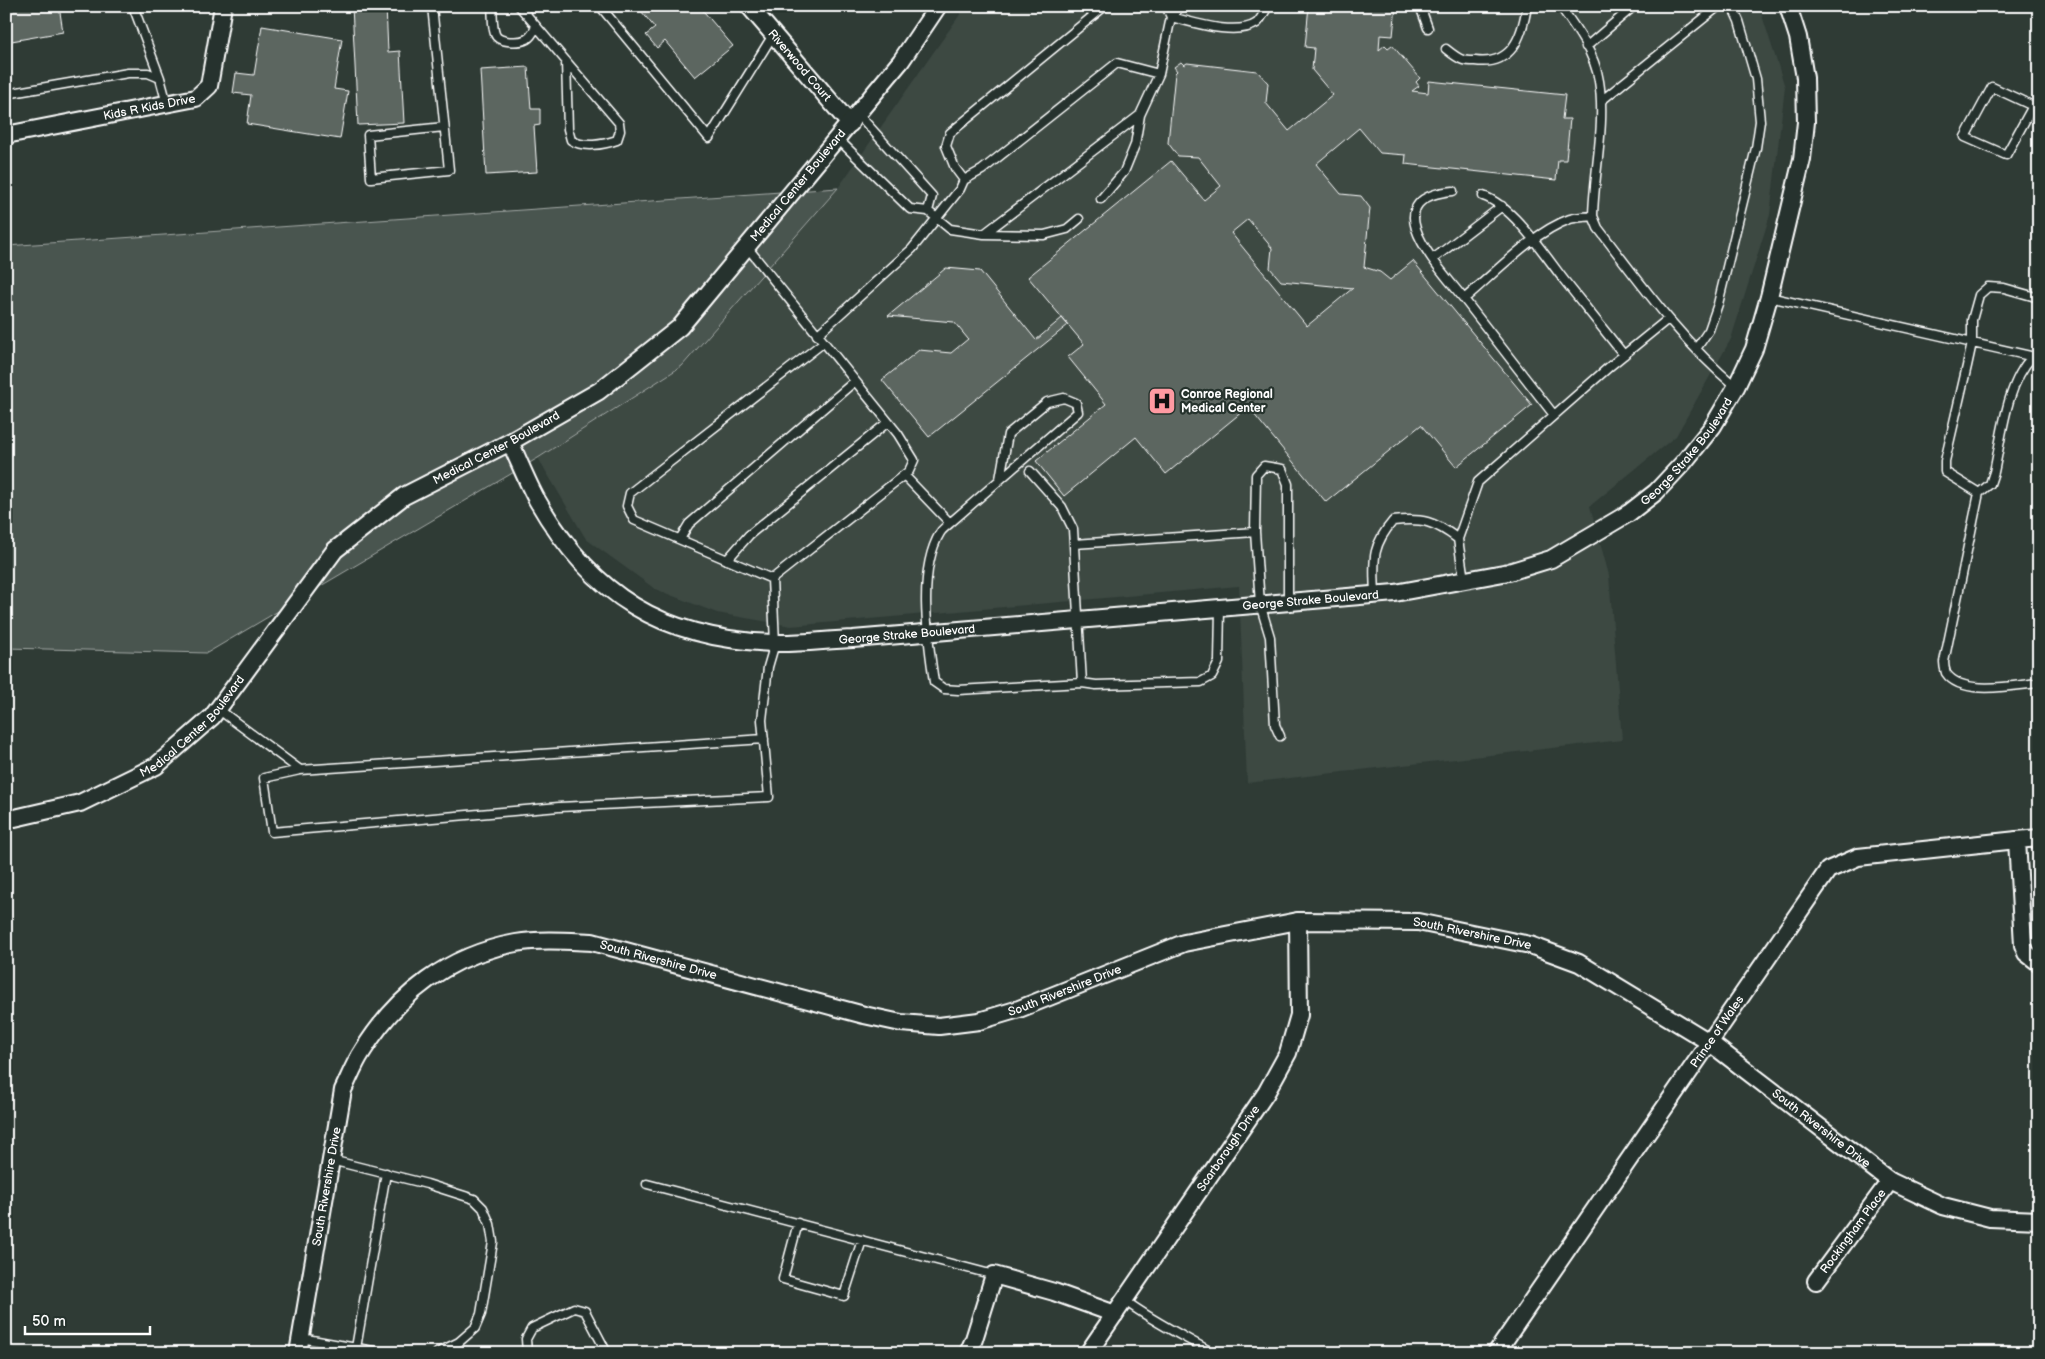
<svg xmlns="http://www.w3.org/2000/svg" width="2045" height="1359" font-family="'Balsamiq Sans',sans-serif">
<style>
.built{fill:#3c4842}
.green{fill:#4a544f;stroke:#a4aaa7}
.building{fill:#5b6661;stroke:#fff;fill-rule:evenodd}
.lines{fill:none;stroke-linecap:round;stroke-linejoin:round}
.service-casing{stroke:#fff;stroke-width:11}
.minor-casing{stroke:#fff;stroke-width:20}
.service{stroke:#26332d;stroke-width:8}
.minor{stroke:#26332d;stroke-width:16}
.labels{text-anchor:middle;dominant-baseline:central;stroke-width:4.5;stroke-linejoin:round;paint-order:stroke}
.street-label{font-size:12px;fill:#fff;stroke:#26332d}
.poi-label{font-size:12px;font-weight:bold;fill:#fff;stroke:#26332d;text-anchor:start}
</style>
<rect width="100%" height="100%" fill="#2f3b35"/>
<filter id="ink" filterUnits="userSpaceOnUse"><feTurbulence type="fractalNoise" baseFrequency=".02" numOctaves="2"/><feDisplacementMap in="SourceGraphic" scale="10" xChannelSelector="R" yChannelSelector="G"/><feConvolveMatrix kernelMatrix="1 2 1 2 8 2 1 2 1" color-interpolation-filters="sRGB"/></filter>
<g filter="url(#ink)">
<path class="built" d="M966,6H1759L1785,87L1770,215L1731,339L1676,436L1590,506L1609,575L1622,740L1247,783L1239,586L791,626L717,613L655,589L586,539L538,458L682,366L838,188Z"/>
<path class="green" d="M838,188L682,366L538,458L207,653L6,648V246Z"/>
<path class="building" d="M6,6H59L63,32L6,42Z
M352,6H386L388,52L400,51L404,123L358,125Z
M637,6H699L733,46L695,77L665,41L657,48L646,35L655,28Z
M1309,6H1396L1393,36L1380,35L1379,50L1385,45L1388,48L1392,45L1420,78L1416,82L1419,86L1412,91L1428,93L1429,81L1565,95L1562,119H1570L1566,160H1558L1556,180L1405,164L1406,155L1380,153L1359,128L1316,164L1341,194L1361,196L1370,208L1364,267L1380,272L1390,280L1413,261L1532,405L1456,467L1421,425L1326,502L1248,407L1166,474L1136,437L1064,496L1036,461L1106,404L1068,357L1084,344L1028,277L1171,161L1204,200L1221,186L1198,157L1178,156L1168,143L1175,73L1177,71L1174,67L1181,62L1184,65L1187,63L1257,71L1268,83L1266,103L1289,131L1333,95L1312,70L1314,48L1305,47ZM1248,219L1272,248L1270,268L1281,281L1353,288L1307,326L1231,233Z
M262,26L342,39L334,89L348,91L340,139L247,124L251,95L233,93L236,73L254,75Z
M528,67L531,109H540V125L534,126L537,172L486,175L480,70Z
M946,268L980,271L1036,340L1062,318L1068,325L929,437L882,380L919,350L951,353L968,339L954,322L888,316Z"/>
<g class="lines">
<g class="service-casing">
<path id="service" d="M133,6L160,78
M432,6L449,170L371,178L368,135L444,127
M492,6C493,15 492,26 495,34C498,43 519,43 527,39C532,36 534,31 536,27
M519,6L619,123L620,131L617,140C603,145 583,148 571,140L568,129L566,61
M600,6L709,138L773,35
M1166,6L1171,17L1181,6
M1420,6L1428,28
M1560,6C1576,28 1595,54 1599,81C1606,124 1594,172 1593,216L1598,228C1641,284 1682,342 1736,387
M1586,47L1634,6
M1446,49C1451,53 1457,58 1463,60C1466,61 1471,61 1475,61C1512,66 1522,37 1527,6
M6,94L128,73H148L160,78L167,104
M1601,101L1719,6
M2033,106L2006,155L1965,137L1992,87L2033,106L2039,108
M858,114L932,196L928,211
M838,139L910,209L928,211L950,229L984,234L1140,115L1159,74L1171,17C1192,22 1236,37 1257,23C1261,19 1265,11 1268,6
M964,180L982,170L1117,63L1159,74
M1453,191C1371,198 1440,268 1464,299
M1483,196C1513,206 1544,254 1564,280C1584,305 1604,330 1624,355
M1101,199L1124,172L1135,145L1140,115
M984,234L1044,235L1067,229L1079,219
M1433,259L1502,206
M1769,297L2039,358
M2039,298L2004,288L1988,287L1979,295L1972,320V343L1967,366L1945,461V472L1979,493L1944,662C1944,665 1945,670 1946,673C1962,697 2015,685 2039,683
M817,335L912,249L960,189L964,180L955,168L946,146L950,133L1105,6
M1696,349L1709,330L1718,304L1756,148L1760,121L1756,79L1739,21L1732,6
M1554,415L1464,299C1494,274 1533,232 1570,219C1577,217 1586,217 1593,216
M904,475L950,523C947,526 942,529 940,533C917,571 928,640 934,682L944,689L958,690L1082,683L1073,529L1062,507L1030,471
M1979,493L1990,484L1994,472C2002,436 2006,384 2032,357
M950,523L1078,412L1076,403L1064,398L1047,402L1008,434L1000,479
M680,539L689,524L855,381
M1074,544L1255,532
M727,560L749,535L888,422
M772,579L634,520L627,506L630,493L824,342
M1464,580L1458,539L1478,482L1609,367L1668,319
M1375,595C1374,562 1370,548 1393,521C1423,518 1434,521 1458,539
M1082,683L1096,685L1201,682L1212,676L1219,662L1220,608
M218,709L300,770L264,778L272,832L559,807L769,797L762,720L768,667L775,643L772,579L909,471L914,460L898,434L747,247
M1280,736L1275,725L1270,637L1260,604L1255,532L1256,475L1264,466L1282,469L1288,484V602
M300,770L764,739
M331,1160L427,1184L474,1199L483,1208L490,1224L493,1242L481,1314L475,1328L459,1342L437,1353
M647,1184L994,1275
M798,1223L783,1279L844,1296L862,1240
M1124,1300C1152,1321 1183,1336 1213,1353
M301,1338L384,1353
M356,1348L386,1173
M527,1353L526,1339L532,1328L574,1308L585,1311L607,1353"/>
</g>
<g class="minor-casing">
<g id="minor">
<path id="s1" d="M749,6L850,124"/>
<path id="s2" d="M6,135L196,98L209,86L223,6"/>
<path id="s3" d="M510,442C519,461 527,482 537,500C592,596 662,639 773,643C799,644 826,640 853,639L1395,593L1509,572L1551,559L1629,513L1656,492L1684,462L1713,426L1736,387L1754,349L1769,297L1802,159L1806,122L1805,78L1798,37L1788,6"/>
<path id="s4" d="M6,820L80,803L156,766L212,717L335,550L404,496L510,442L599,391L680,327L901,61L938,6"/>
<path d="M2039,838L2017,840L2023,945L2026,953L2039,963"/>
<path id="s5" d="M1816,1281L1890,1181"/>
<path id="s6" d="M298,1353L343,1090C349,1078 354,1064 362,1052C397,995 448,955 516,943C541,939 567,941 592,942L864,1015L901,1023L939,1026L979,1021L1019,1009L1184,943L1298,921L1418,922L1530,945L1579,963L1709,1042L1890,1181L1943,1206L1990,1218L2039,1220"/>
<path d="M968,1353L974,1339L994,1275L1054,1292L1115,1314"/>
<path id="s7" d="M1088,1353L1266,1093L1288,1053L1299,1015L1298,921"/>
<path id="s8" d="M1496,1353L1828,870L1858,857L2017,840"/>
</g>
</g>
<use href="#service" class="service"/>
<use href="#minor" class="minor"/>
</g>
</g>
<defs>
<g id="hospital-square" transform="scale(1.4375)"><rect x="-9" y="-9" width="18" height="18" rx="4" fill="#ff9aa2" stroke="#26332d"/><path d="M-5-5h3v3.5h4V-5h3V5h-3V1.5h-4V5h-3Z" fill="#111"/></g>
</defs>
<g fill-rule="evenodd">
<use href="#hospital-square" x="1162" y="401"/>
</g>
<g class="labels">
<g class="street-label">
<text stroke="none"><textPath href="#s1" startOffset="78">Riverwood Court</textPath></text>
<text stroke="none"><textPath href="#s2" startOffset="146">Kids R Kids Drive</textPath></text>
<text stroke="none"><textPath href="#s4" startOffset="1039">Medical Center Boulevard</textPath></text>
<text stroke="none"><textPath href="#s4" startOffset="634">Medical Center Boulevard</textPath></text>
<text stroke="none"><textPath href="#s3" startOffset="1314">George Strake Boulevard</textPath></text>
<text stroke="none"><textPath href="#s3" startOffset="894">George Strake Boulevard</textPath></text>
<text stroke="none"><textPath href="#s3" startOffset="489">George Strake Boulevard</textPath></text>
<text stroke="none"><textPath href="#s4" startOffset="214">Medical Center Boulevard</textPath></text>
<text stroke="none"><textPath href="#s6" startOffset="1489">South Rivershire Drive</textPath></text>
<text stroke="none"><textPath href="#s6" startOffset="649">South Rivershire Drive</textPath></text>
<text stroke="none"><textPath href="#s6" startOffset="1069">South Rivershire Drive</textPath></text>
<text stroke="none"><textPath href="#s8" startOffset="390">Prince of Wales</textPath></text>
<text stroke="none"><textPath href="#s6" startOffset="1894">South Rivershire Drive</textPath></text>
<text stroke="none"><textPath href="#s7" startOffset="248">Scarborough Drive</textPath></text>
<text stroke="none"><textPath href="#s6" startOffset="169">South Rivershire Drive</textPath></text>
<text stroke="none"><textPath href="#s5" startOffset="62">Rockingham Place</textPath></text>
</g>
<g class="poi-label">
<text x="1181" y="394">Conroe Regional<tspan x="1181" dy="14">Medical Center</tspan></text>
</g>
</g>
<rect width="2045" height="1359" fill="none" stroke="#26332d" stroke-width="25"/>
<rect x="12" y="12" width="2020" height="1334" fill="none" stroke="#fff" stroke-width="2" filter="url(#ink)"/>
<path d="M25 1326v8h125v-8" fill="none" stroke="#ffffff" stroke-width="2.5"/>
<text x="32" y="1326" font-size="15" fill="#ffffff" stroke="#26332d" stroke-width="4" paint-order="stroke">50 m</text>
</svg>
